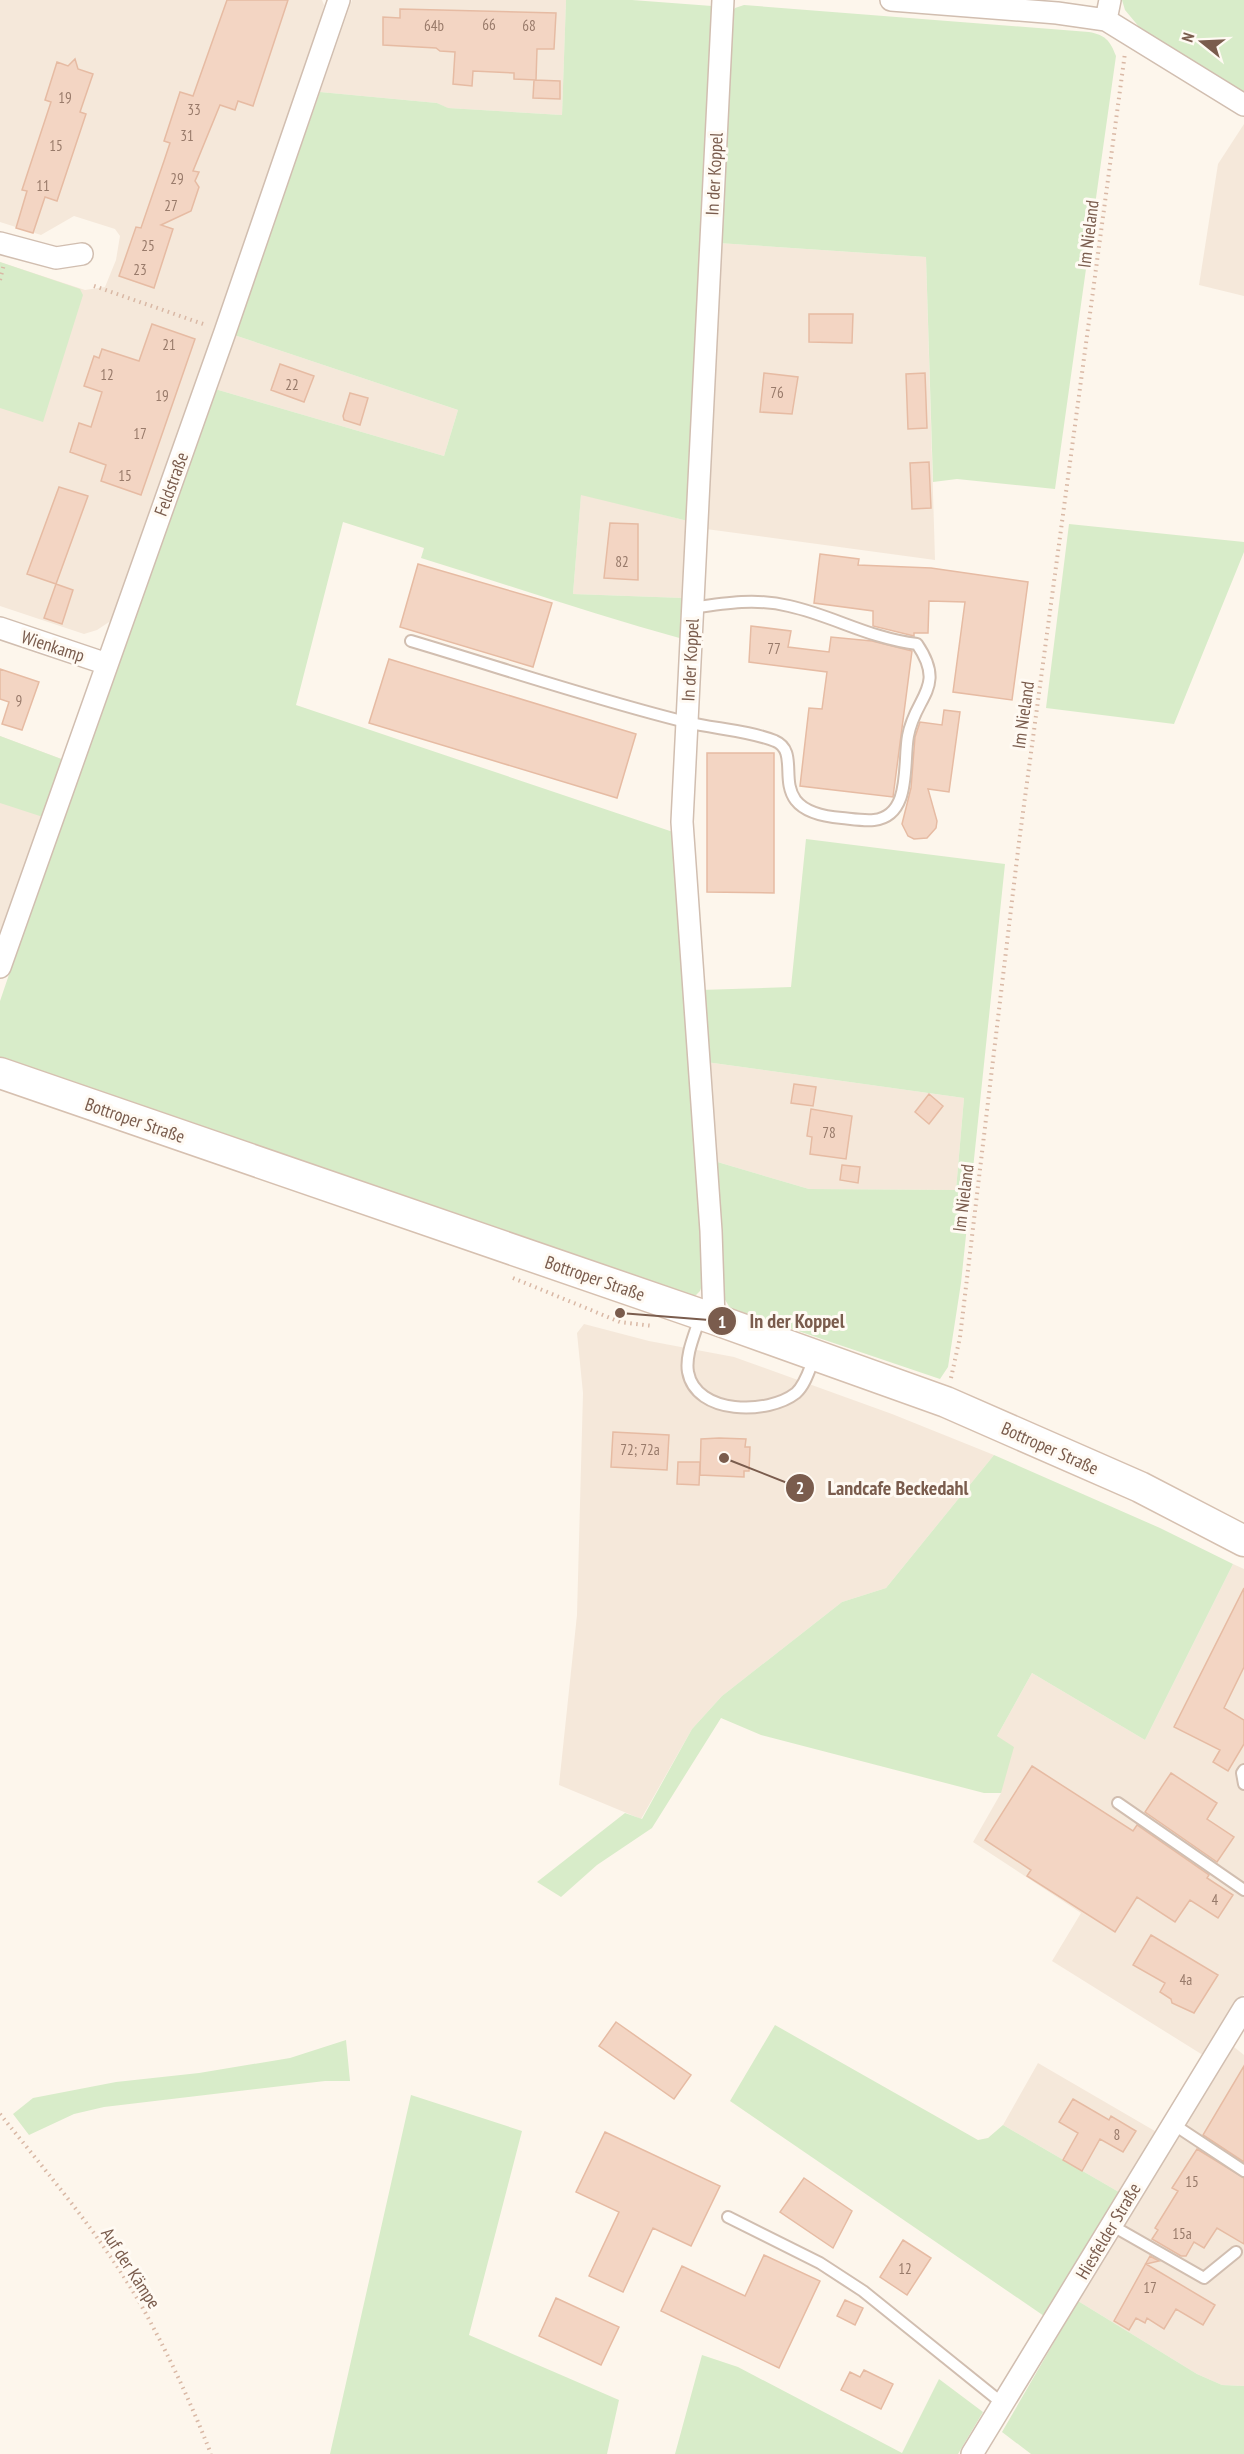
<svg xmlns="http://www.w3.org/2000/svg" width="1244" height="2454" font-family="'PT Sans Narrow',sans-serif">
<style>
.residential{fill:#f5e8da}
.green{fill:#d8ecc9}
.building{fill:#f3d5c3;stroke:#e6bba3;stroke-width:1.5}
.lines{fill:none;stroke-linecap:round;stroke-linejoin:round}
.service-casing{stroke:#d1beb0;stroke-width:14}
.minor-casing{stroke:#d1beb0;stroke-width:24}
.secondary-casing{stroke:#d6c0b0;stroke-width:33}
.path{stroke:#d9b8a5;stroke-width:4;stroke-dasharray:1.5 4.5;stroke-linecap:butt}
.service{stroke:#fff;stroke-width:10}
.minor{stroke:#fff;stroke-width:21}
.secondary{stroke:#fff;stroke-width:30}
.labels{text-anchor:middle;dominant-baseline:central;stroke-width:6;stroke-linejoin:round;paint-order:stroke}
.number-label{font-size:15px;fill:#987a6a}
.street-label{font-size:18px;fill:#7a5c4d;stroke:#fffaf3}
.leader{fill:none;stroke:#7a5c4d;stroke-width:2}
.callout-dot{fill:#7a5c4d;stroke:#fffaf3;stroke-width:2}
.mark-label{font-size:18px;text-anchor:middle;font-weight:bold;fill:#fff}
.callout-label{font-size:20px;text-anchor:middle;font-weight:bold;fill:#7a5c4d;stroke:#fffaf3;stroke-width:6;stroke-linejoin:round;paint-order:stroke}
</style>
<rect width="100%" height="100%" fill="#fdf6ec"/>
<path class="residential" d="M0,0H322L324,5L313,50L115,618L97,630L84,634L0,606V262L85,290L105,287L116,260L120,236L115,229L74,216L41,235L0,222Z
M352,0H566L562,115L447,108L437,103L320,92Z
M1244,124V296L1199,285L1218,164Z
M718,243L926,257L935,560L706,529Z
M234,335L458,410L444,456L215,389Z
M581,494L688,521L684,598L573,594Z
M0,736L64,760L0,942Z
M706,1062L964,1098L956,1190L809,1189L714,1161Z
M584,1324L649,1341L734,1357L892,1414L994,1455L886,1588L842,1602L722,1696L692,1729L641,1819L559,1785L577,1615L583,1393L577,1333Z
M1233,1564L1244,1569V1994L1206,2057L1052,1961L1081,1913L973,1842L1001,1793L997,1736L1032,1673L1145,1740Z
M1234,2047L1244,2055V2386L1222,2385L1197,2374L1078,2301Z
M1038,2063L1160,2134L1124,2195L1003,2125Z"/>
<path class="green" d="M566,0H632L712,6L703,244L688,521L581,495L573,594L684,598L683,639C595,615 509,585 421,558L424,548L343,522L296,705L673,832L703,1283L700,1291L693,1298L0,1059V1001L114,666L215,389L444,456L458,410L234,335L320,92L437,103L448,108L562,115Z
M1122,0H1244V95L1140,28L1125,10Z
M744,5L1089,32C1105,35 1110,40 1116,56L1055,489L957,479L933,482L926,257L718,243L730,16L735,8Z
M0,262L80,289L83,295L43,422L0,408Z
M1069,524L1244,542V552L1174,724L1046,708Z
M0,736L64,760L43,817L0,803Z
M806,839L1005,864L961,1283L948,1367L940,1379L730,1308L721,1293L714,1161L809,1189L956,1190L964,1098L706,1062L700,990L791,987Z
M994,1455L1160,1528L1233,1564L1145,1740L1032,1673L997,1736L1014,1747L1001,1793H984L761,1735L721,1718L652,1828L597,1865L561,1897L537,1882L625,1813L642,1819L692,1729L722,1696L842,1602L886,1588Z
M775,2025L978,2140L988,2138L1003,2125L1124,2195L1044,2316L730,2101Z
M346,2040L350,2081H325L104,2107L74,2114L29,2135L13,2114L33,2098L116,2082L199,2073L290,2058Z
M411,2095L522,2131L469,2335L619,2400L607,2454H330Z
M1078,2301L1197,2374L1222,2385L1244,2386V2454H1031L1002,2432Z
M702,2355L738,2367L902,2453L939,2379L983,2412L958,2454H675Z"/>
<path class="building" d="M227,0H288L253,106L238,101L235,110L220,105L193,171L199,172L195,181L199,187L191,211L161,225L173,229L154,288L119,276L136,227L141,228L164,161L170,143L164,141L180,92L193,96Z
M400,9L556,13L554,49H537L536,80L514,79V73L473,71L472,86L453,84L455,52L440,51L436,48L383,45V17L400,18Z
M75,59L78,69L93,74L80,112L86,114L57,201L45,197L33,233L16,228L27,191L22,190L51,102L45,100L57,62L68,66Z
M534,80L560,81V99L533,98Z
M809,314H853L852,343L809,342Z
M152,324L195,339L141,495L101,481L106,465L70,452L79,423L91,427L102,392L84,386L94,356L99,358L102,349L139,361Z
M280,364L314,376L304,402L271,390Z
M764,373L798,377L792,414L760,412Z
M925,373L927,428L908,429L906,374Z
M350,393L368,398L360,425L344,420L343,416Z
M929,462L931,508L912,509L910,463Z
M59,487L88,496L56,584L73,590L62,624L44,618L56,584L27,574Z
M610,523L638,524V580L604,578Z
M820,554L859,559L858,565L931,568L1028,582L1012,700L953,692L965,602L929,601L928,633H914V636L873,626V611L814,603Z
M418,564L552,603L533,667L400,627Z
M751,626L791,631L788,647L829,652L831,637L872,641L912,651L893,797L800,786L809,708L822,709L827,672L749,662Z
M389,659L636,734L617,798L369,723Z
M0,669L39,682L22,730L2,724L9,702L0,699Z
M944,710L960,712L949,792L928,789L937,821L936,828L927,838L914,839L908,836L902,824L911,788L915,737L920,722L942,725Z
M707,753H774V893L707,892Z
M794,1084L816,1087L813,1106L791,1103Z
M929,1094L943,1106L929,1124L915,1112Z
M811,1109L852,1116L846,1159L810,1154L812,1137L807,1136Z
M842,1165L860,1167L858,1183L840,1180Z
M613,1432L669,1435L667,1470L611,1467Z
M719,1438L746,1439L745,1447H750L749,1471H744V1477L700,1475L701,1439Z
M678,1462H700L699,1485L677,1484Z
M1244,1588V1667L1224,1708L1244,1720V1744L1228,1771L1213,1762L1220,1750L1174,1727Z
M1032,1766L1133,1831L1137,1825L1209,1875L1207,1878L1233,1895L1218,1918L1190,1900L1175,1922L1137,1897L1115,1932L1027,1876L1031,1870L985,1840Z
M1171,1773L1217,1803L1207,1819L1234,1837L1217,1862L1145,1812Z
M1151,1935L1218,1975L1194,2013L1172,2003L1171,1999L1160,1992L1165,1983L1133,1965Z
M616,2022L691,2075L674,2099L599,2046Z
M1244,2066V2162L1203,2135Z
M1073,2099L1109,2120L1111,2116L1136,2131L1123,2152L1100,2139L1082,2171L1063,2160L1078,2133L1059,2122Z
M605,2132L720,2186L691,2246L653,2228L623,2292L589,2276L619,2212L576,2192Z
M1197,2149L1244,2178V2244L1217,2228L1204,2248L1194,2242L1186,2256H1181L1152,2239L1158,2230L1155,2228L1178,2191L1172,2188Z
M804,2178L852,2211L833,2248L780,2212Z
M903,2240L931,2258L907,2295L880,2277Z
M764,2255L820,2281L779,2368L661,2311L682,2266L745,2296Z
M1150,2256L1159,2261L1146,2264L1215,2305L1203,2325L1176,2309L1164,2329L1147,2318L1145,2323L1136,2318L1129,2330L1114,2321Z
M556,2298L619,2327L601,2365L539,2336Z
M845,2300L863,2308L855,2325L837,2316Z
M864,2370L893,2384L881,2409L841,2390L850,2372L860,2377Z"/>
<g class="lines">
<g class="service-casing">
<path id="service" d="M411,641C502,668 593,699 686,722C715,729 747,730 775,741C808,755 757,811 842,818C852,819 864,821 874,820C912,816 903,763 908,736C915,696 947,688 917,644C868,638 834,616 789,606C756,598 725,603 692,608
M700,1317C695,1334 685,1355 688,1372C696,1415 768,1415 796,1393C806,1384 810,1367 815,1356
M1244,1770L1242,1773L1244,1784
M1118,1803L1244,1890
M1173,2124L1244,2171
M728,2217L820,2263L863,2291L1002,2403
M1111,2225L1204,2278L1236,2252"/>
</g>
<g class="minor-casing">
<path id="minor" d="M891,0L1057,13L1106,20L1244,105
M1106,20L1110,0
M0,243L56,258L82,254
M0,628L107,664
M0,967L225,332L339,0
M714,1319L711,1231L682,822L723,0
M972,2454L1244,2008"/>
</g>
<g class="secondary-casing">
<path id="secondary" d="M0,1073L714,1319L946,1402L1140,1487L1244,1541"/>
</g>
<path class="path" d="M0,280L4,264
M94,286L206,325
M513,1278L620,1322L653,1326
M951,1378L960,1337L1019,842L1125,53
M0,2114C49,2175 102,2237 141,2305C168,2353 191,2403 211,2454"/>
<use href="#service" class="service"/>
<use href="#minor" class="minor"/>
<use href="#secondary" class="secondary"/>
</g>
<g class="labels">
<g class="number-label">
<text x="489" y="24">66</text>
<text x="434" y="25">64b</text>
<text x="529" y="25">68</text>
<text x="65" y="97">19</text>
<text x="194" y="109">33</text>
<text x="187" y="135">31</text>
<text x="56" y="145">15</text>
<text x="177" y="178">29</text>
<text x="43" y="185">11</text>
<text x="171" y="205">27</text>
<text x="148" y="245">25</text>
<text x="140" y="269">23</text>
<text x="169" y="344">21</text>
<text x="107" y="374">12</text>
<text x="292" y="384">22</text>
<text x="777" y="392">76</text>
<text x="162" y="395">19</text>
<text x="140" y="433">17</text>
<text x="125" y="475">15</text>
<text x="622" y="561">82</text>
<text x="774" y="648">77</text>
<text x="19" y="700">9</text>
<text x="829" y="1132">78</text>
<text x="640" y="1449">72; 72a</text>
<text x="1215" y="1899">4</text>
<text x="1186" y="1979">4a</text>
<text x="1117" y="2134">8</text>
<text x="1192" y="2181">15</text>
<text x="1182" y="2233">15a</text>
<text x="905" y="2268">12</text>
<text x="1150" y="2287">17</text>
</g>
<g class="street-label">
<text transform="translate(714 174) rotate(-87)">In der Koppel</text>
<text transform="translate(1088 234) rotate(-83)">Im Nieland</text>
<text transform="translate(171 484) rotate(-70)">Feldstraße</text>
<text transform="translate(53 646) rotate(18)">Wienkamp</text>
<text transform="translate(690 660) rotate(-87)">In der Koppel</text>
<text transform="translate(1023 715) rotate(-82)">Im Nieland</text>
<text transform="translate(135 1120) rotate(19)">Bottroper Straße</text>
<text transform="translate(963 1198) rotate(-83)">Im Nieland</text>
<text transform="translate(595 1278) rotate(19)">Bottroper Straße</text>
<text transform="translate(1050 1448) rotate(24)">Bottroper Straße</text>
<text transform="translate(1108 2231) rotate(-59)">Hiesfelder Straße</text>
<text transform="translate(131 2268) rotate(57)">Auf der Kämpe</text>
</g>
</g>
<path class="leader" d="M620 1313L722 1321M724 1458L800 1488"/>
<g class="callout-dot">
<circle cx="620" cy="1313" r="6"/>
<circle cx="724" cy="1458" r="6"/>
<circle cx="722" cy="1321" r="15"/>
<circle cx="800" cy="1488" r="15"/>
</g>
<g class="mark-label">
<text x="722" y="1328">1</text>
<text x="800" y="1494">2</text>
</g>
<g class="callout-label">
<text x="797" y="1328">In der Koppel</text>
<text x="898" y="1495">Landcafe Beckedahl</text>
</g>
<g transform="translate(1202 42) rotate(288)" stroke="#fffaf3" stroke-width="4.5" paint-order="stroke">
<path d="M0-4.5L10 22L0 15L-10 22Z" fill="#7a5c4d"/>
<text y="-9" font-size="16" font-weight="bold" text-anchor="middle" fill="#7a5c4d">N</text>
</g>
</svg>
